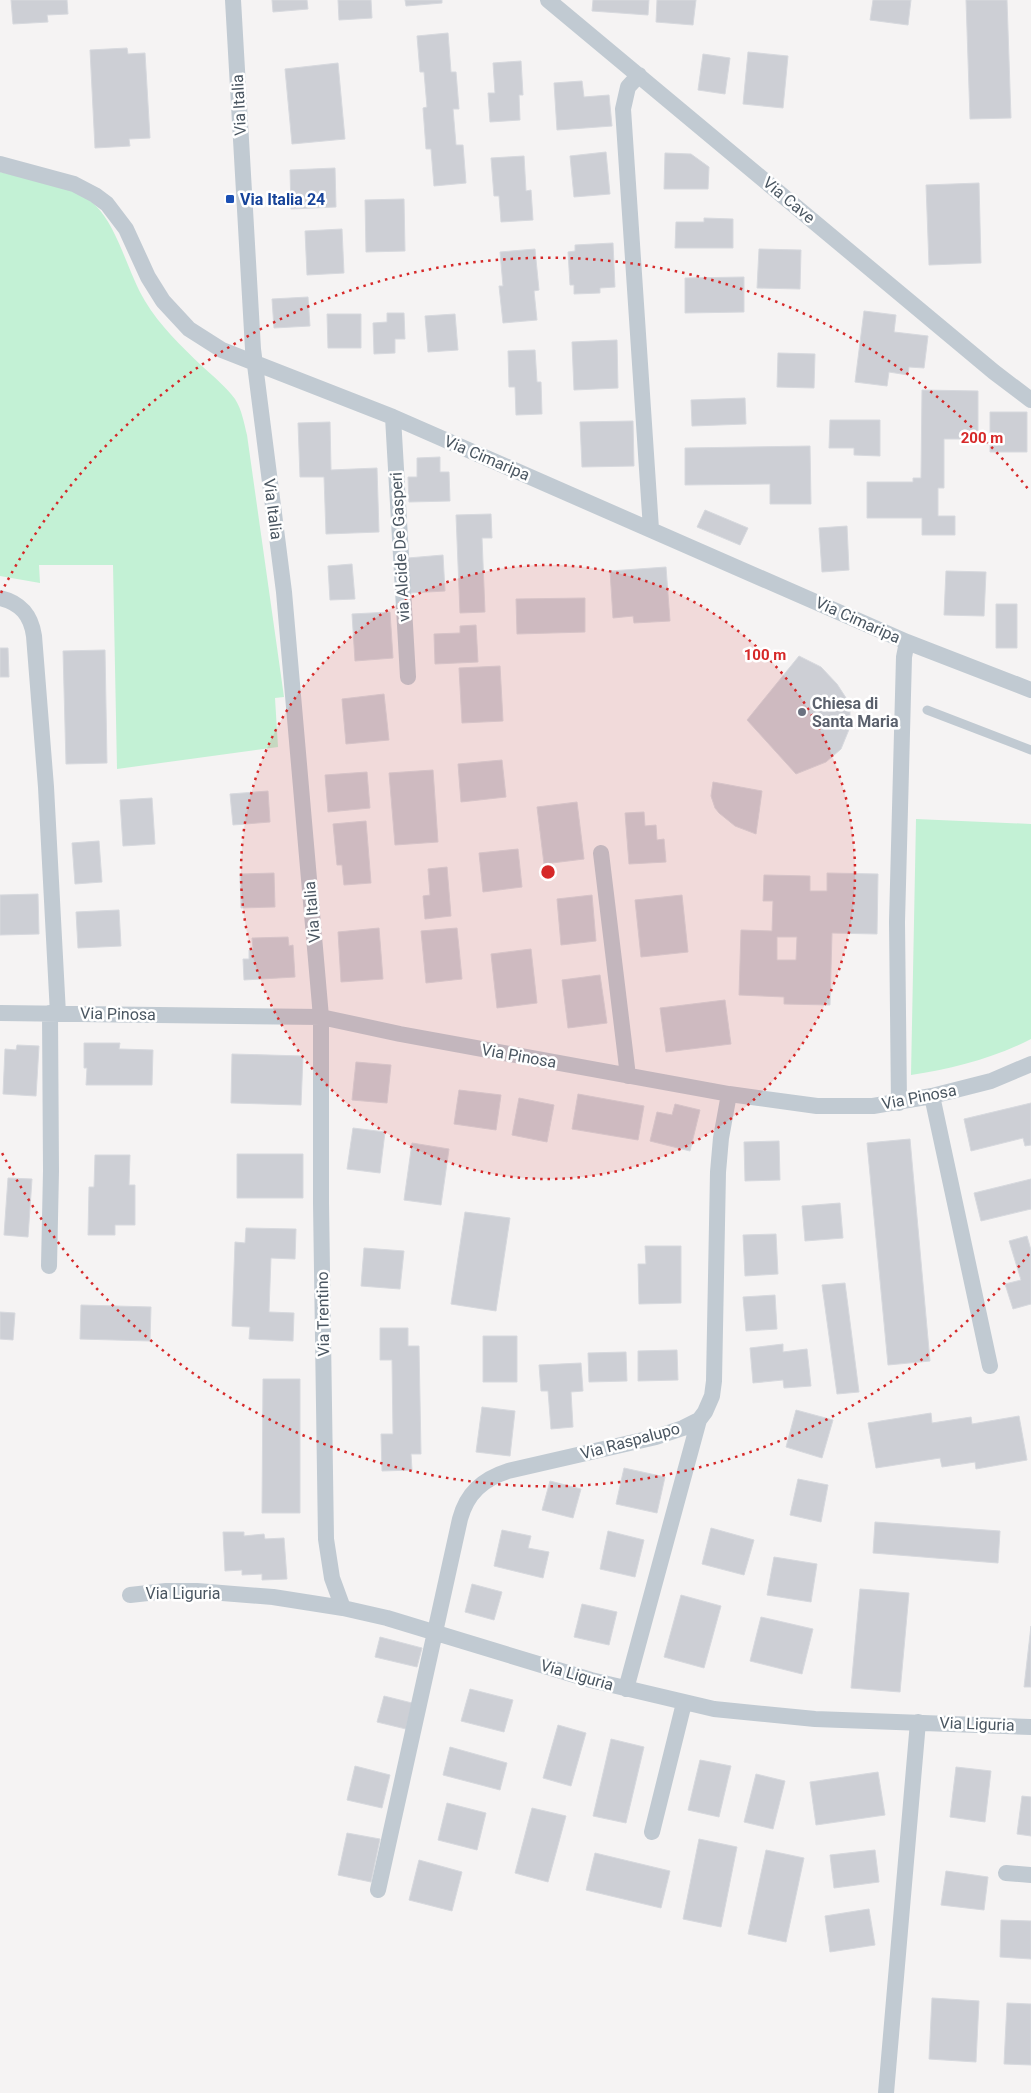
<svg xmlns="http://www.w3.org/2000/svg" width="1031" height="2093" font-family="Roboto,sans-serif">
<style>
.green{fill:#c3f1d5}
.building{fill:#cdcfd5;stroke:#d7d9de;fill-rule:evenodd}
.lines{fill:none;stroke-linecap:round;stroke-linejoin:round}
.lane{stroke:#c1cad2;stroke-width:9}
.street{stroke:#c1cad2;stroke-width:16}
.ring{fill:none;stroke:#d62828;stroke-width:2.5;stroke-dasharray:2.5 5}
.transit-dot{fill:#1a4fb4;stroke:#fff;stroke-width:2}
.worship-dot{fill:#6b7280;stroke:#fff;stroke-width:2}
.labels{text-anchor:middle;dominant-baseline:central;stroke-width:5;stroke-linejoin:round;paint-order:stroke}
.street-label{font-size:16px;fill:#4a5661;stroke:#fff}
.transit-label{font-size:16px;font-weight:bold;fill:#164399;stroke:#fff;text-anchor:start}
.worship-label{font-size:16px;font-weight:bold;fill:#5b616d;stroke:#fff;text-anchor:start}
.centre{fill:#d62828;stroke:#fff;stroke-width:2.5}
.ring-label{font-size:15px;text-anchor:middle;font-weight:bold;fill:#d62828;stroke:#fff;stroke-width:5;stroke-linejoin:round;paint-order:stroke}
</style>
<rect width="100%" height="100%" fill="#f5f3f3"/>
<path class="green" d="M0,172C28,179 76,185 96,206C118,228 128,273 145,301C160,326 181,346 203,367C214,377 226,387 235,399C242,410 244,423 247,435L284,697L275,698L278,747L117,769L113,565H39L40,583L0,576Z
M916,819L1031,824V1039C994,1058 952,1069 911,1075Z"/>
<path class="building" d="M11,0H67L68,14L47,15L48,22L13,24Z
M272,0H307L308,9L273,12Z
M338,0H371L372,18L339,20Z
M405,0H442V3L406,6Z
M593,0H649L648,15L592,11Z
M657,0H696L693,25L656,22Z
M873,0H911L908,25L870,20Z
M966,0H1007L1011,118L970,119Z
M448,33L451,72H456L459,109H453L456,145H463L466,183L434,186L431,149H426L423,108L427,107L424,72H420L417,36Z
M127,48L128,54L145,53L150,138L129,139L130,146L95,148L90,50Z
M748,52L788,56L783,108L743,104Z
M703,54L730,58L725,94L698,90Z
M521,61L523,95H519L520,120L490,122L488,93H495L493,63Z
M338,63L345,139L292,144L285,69Z
M582,81L584,97L609,95L612,126L557,130L554,83Z
M606,152L610,194L574,197L570,156Z
M665,153L691,154L709,167L708,189H664Z
M524,156L526,191L531,190L533,220L501,222L499,196H494L491,158Z
M335,168L336,207L291,209L290,170Z
M979,183L981,263L929,265L926,185Z
M404,199L405,251L366,252L365,200Z
M704,218L733,219V248H675L676,222H704Z
M342,229L344,273L307,275L305,231Z
M613,243L615,287L600,288V293L574,294V285H570L568,252L575,251V245Z
M535,249L539,290L534,291L537,320L503,323L499,286H503L500,252Z
M759,249L801,250L800,289L757,288Z
M744,277V312L685,313V278Z
M308,297L310,326L274,328L272,299Z
M864,311L896,315L894,332L928,336L924,368L909,367L908,375L889,372L887,386L855,382Z
M387,313H404L405,339H395V353L374,354L373,323L387,322Z
M327,314H361V348H328Z
M455,314L458,350L428,352L425,316Z
M617,340L618,388L574,390L572,342Z
M535,350L537,382H541L542,414L516,415L515,387H509L508,351Z
M778,353L815,354L814,388L777,387Z
M922,390L978,391V439H944V488H938V516H955V535H922V518H867V482H913V478H921Z
M745,398L746,424L692,426L691,400Z
M990,412H1027V452H990Z
M830,420H880V456L854,455V448H829Z
M633,421L634,466L582,467L580,422Z
M330,422L331,470L377,468L379,532L326,534L324,477H300L298,423Z
M810,446L811,504H770V484L685,485V448Z
M440,457V472H449L450,501L409,502L408,477H417V458Z
M705,510L748,528L740,545L697,527Z
M491,514L492,538H482L485,612L460,613L456,515Z
M847,526L849,570L822,572L819,528Z
M443,555L445,591L410,593L408,558Z
M352,564L355,599L330,600L328,566Z
M666,567L670,621L634,623L633,616L613,618L610,571Z
M946,571L986,572L984,616L944,615Z
M585,598V632L517,634L516,599Z
M996,604H1017V648H996Z
M390,612L393,658L355,661L352,614Z
M476,625L478,662L435,664L434,634L460,633V626Z
M0,648H8L9,677H0Z
M105,650L107,763L66,764L63,651Z
M799,656L821,667L837,684L850,704V727L841,749L826,762L796,774L747,720Z
M500,666L503,721L462,723L459,668Z
M384,694L389,740L346,744L342,699Z
M502,760L506,797L461,802L458,764Z
M433,770L438,842L395,845L389,773Z
M367,772L370,808L328,812L325,775Z
M713,782L762,791L756,834L735,826L719,813L715,808L711,796Z
M268,791L270,822L233,825L230,794Z
M152,798L155,844L123,846L120,800Z
M577,802L584,859L544,864L537,807Z
M644,812L645,826L656,825L657,840L664,839L666,862L629,864L625,813Z
M366,821L371,883L344,885L342,865H337L333,824Z
M99,841L102,882L75,884L72,843Z
M518,849L522,887L483,892L479,853Z
M447,867L451,916L425,919L423,896L430,895L428,869Z
M274,873L275,907L241,908L240,874Z
M827,873L878,874L877,934L832,933L830,1005L784,1004V997L739,995L741,930L772,931L773,901H763L764,875L810,876V891H827ZM777,937H797L796,960H777Z
M38,894L39,934L0,935V895Z
M592,895L596,941L561,945L557,899Z
M682,895L688,952L641,957L635,900Z
M119,910L121,946L78,948L76,912Z
M379,928L383,979L341,982L338,932Z
M457,928L462,979L426,983L421,931Z
M288,937L289,946L293,945L295,977L244,980L243,959H249V950L253,949L252,938Z
M531,949L537,1003L497,1008L491,954Z
M600,975L607,1023L568,1028L562,980Z
M725,1000L731,1044L666,1052L660,1008Z
M84,1043H120L119,1049L153,1050L152,1085H86L87,1068H84Z
M17,1045L39,1046L36,1096L3,1094L5,1049L16,1050Z
M232,1054L303,1056L301,1105L231,1103Z
M356,1062L391,1065L387,1103L352,1100Z
M459,1090L501,1095L496,1130L454,1124Z
M578,1094L644,1106L638,1140L572,1129Z
M519,1098L554,1105L547,1142L512,1135Z
M1031,1103V1145L1025,1146L1023,1138L971,1151L964,1119Z
M675,1104L700,1110L690,1151L650,1141L657,1112L672,1115Z
M353,1128L385,1132L380,1173L347,1169Z
M910,1139L930,1361L888,1365L867,1143Z
M779,1141L780,1180L745,1181L744,1142Z
M412,1143L449,1149L441,1205L404,1200Z
M237,1154H303V1198H237Z
M95,1155H130L129,1185H135V1225H115V1235H88L89,1187H94Z
M8,1178L32,1179L28,1237L4,1235Z
M1031,1179V1209L981,1221L974,1193Z
M840,1203L843,1238L805,1241L802,1206Z
M465,1212L510,1218L496,1311L451,1304Z
M246,1228L296,1229L295,1259L271,1258L269,1312L294,1313L293,1341L249,1339L250,1327L232,1326L235,1242L245,1243Z
M776,1234L778,1274L745,1276L743,1235Z
M1027,1236L1031,1250V1304L1013,1309L1005,1284L1021,1280L1009,1241Z
M645,1246H681V1303L639,1304L638,1264H646Z
M364,1248L404,1251L400,1289L361,1286Z
M845,1283L859,1392L837,1394L822,1285Z
M775,1295L777,1329L746,1331L743,1297Z
M81,1305L151,1307L150,1341L80,1339Z
M0,1312L15,1313L13,1340L0,1339Z
M380,1328H408V1346H419L421,1454H411L412,1470L382,1471L381,1434H393L392,1360H380Z
M483,1336H517V1382H483Z
M783,1344V1352L807,1349L811,1386L784,1388L783,1380L753,1383L750,1348Z
M677,1350L678,1380L638,1381V1351Z
M626,1352L627,1381L589,1382L588,1353Z
M581,1363L583,1391L571,1392L573,1427L551,1429L548,1391H541L539,1365Z
M263,1379H300V1513H262Z
M482,1407L515,1411L510,1456L476,1452Z
M796,1410L833,1420L822,1458L786,1447Z
M931,1413L932,1423L971,1417L972,1424L1019,1416L1027,1460L976,1469L975,1462L942,1467L940,1458L876,1468L868,1423Z
M624,1468L665,1477L657,1513L616,1504Z
M798,1479L828,1485L821,1522L790,1515Z
M550,1481L581,1489L573,1518L542,1510Z
M875,1522L1000,1531L998,1563L873,1553Z
M711,1528L754,1540L744,1575L702,1564Z
M502,1530L531,1536L528,1548L549,1552L543,1578L494,1566Z
M608,1531L644,1540L635,1577L600,1569Z
M223,1532H244V1536L264,1534L265,1539L284,1538L287,1579L262,1580V1574L242,1575V1570L225,1571Z
M774,1557L817,1564L811,1602L767,1595Z
M472,1584L502,1592L494,1620L465,1612Z
M860,1589L909,1593L900,1692L851,1688Z
M681,1595L721,1606L704,1668L664,1657Z
M582,1604L617,1612L609,1645L574,1637Z
M761,1617L813,1629L802,1674L750,1661Z
M1031,1626V1687H1024Z
M380,1637L422,1648L417,1667L375,1657Z
M470,1689L513,1700L504,1732L461,1721Z
M384,1696L412,1703L406,1729L377,1722Z
M558,1725L586,1733L571,1786L543,1778Z
M611,1739L644,1747L626,1823L593,1816Z
M450,1747L507,1763L500,1790L443,1775Z
M700,1760L731,1766L719,1817L688,1810Z
M355,1766L390,1775L382,1808L347,1800Z
M956,1767L991,1771L985,1822L950,1817Z
M878,1772L885,1815L816,1825L810,1782Z
M756,1774L785,1781L773,1829L744,1822Z
M1022,1796L1031,1797V1836L1017,1834Z
M447,1803L486,1813L477,1850L438,1840Z
M532,1808L566,1816L548,1882L515,1873Z
M347,1833L380,1839L371,1882L338,1875Z
M699,1839L737,1847L721,1927L683,1919Z
M766,1850L804,1858L786,1942L748,1934Z
M875,1850L879,1882L834,1888L830,1855Z
M595,1853L670,1871L661,1908L586,1890Z
M419,1860L462,1872L452,1911L409,1900Z
M946,1871L988,1877L984,1910L941,1905Z
M869,1909L875,1945L830,1952L825,1916Z
M1001,1920L1031,1921V1959L1000,1957Z
M932,1998L979,2001L976,2062L929,2059Z
M1007,2003L1031,2004V2065L1004,2064Z"/>
<g class="lines">
<path class="lane" d="M927,710L1031,750"/>
<path class="street" d="M233,0L253,349L284,592L321,1017V1203L326,1539L332,1578L343,1608
M548,0L994,372L1031,400
M639,75L628,87L623,109L651,529
M0,164L74,184L95,195L107,204L126,229L148,277L163,301L189,329L222,350L393,417L907,642L1031,690
M393,417L408,677
M0,598C21,603 31,615 34,636L46,787L58,1014
M601,853L628,1076
M0,1013L321,1017L400,1034L729,1094L817,1106H873L932,1096L991,1081L1031,1064
M932,1096L990,1366
M899,1103L897,922L904,657L907,642
M49,1266L51,1171L50,1013
M130,1595L166,1591H197L273,1597L343,1608L387,1618L591,1680L714,1709L815,1719L1031,1727
M626,1689L699,1420
M652,1832L684,1703
M1006,1873L1031,1875
M378,1890L460,1519C467,1493 483,1479 508,1471L656,1437L683,1428L699,1420L705,1412L712,1396L714,1381L718,1172L721,1138L729,1094
M886,2093L918,1722"/>
</g>
<circle cx="548" cy="872" r="307" fill="#d62828" fill-opacity=".12"/>
<g class="ring">
<circle cx="548" cy="872" r="307"/>
<path d="M1029 1254A614 614 0 0 1 1 1151M1 593A614 614 0 0 1 1029 490"/>
</g>
<rect class="transit-dot" x="225" y="194" width="10" height="10" rx="2.5"/>
<circle class="worship-dot" cx="802" cy="712" r="5"/>
<g class="labels">
<g class="street-label">
<text transform="translate(239 105) rotate(-93)">Via Italia</text>
<text transform="translate(789 200) rotate(40)">Via Cave</text>
<text transform="translate(487 458) rotate(23)">Via Cimaripa</text>
<text transform="translate(273 509) rotate(83)">Via Italia</text>
<text transform="translate(400 547) rotate(-93)">via Alcide De Gasperi</text>
<text transform="translate(858 620) rotate(24)">Via Cimaripa</text>
<text transform="translate(312 912) rotate(-95)">Via Italia</text>
<text transform="translate(118 1014) rotate(1)">Via Pinosa</text>
<text transform="translate(519 1056) rotate(10)">Via Pinosa</text>
<text transform="translate(919 1097) rotate(-11)">Via Pinosa</text>
<text transform="translate(323 1314) rotate(-91)">Via Trentino</text>
<text transform="translate(630 1441) rotate(-15)">Via Raspalupo</text>
<text x="183" y="1593">Via Liguria</text>
<text transform="translate(577 1675) rotate(16)">Via Liguria</text>
<text transform="translate(977 1724) rotate(2)">Via Liguria</text>
</g>
<g class="transit-label">
<text x="240" y="199">Via Italia 24</text>
</g>
<g class="worship-label">
<text x="812" y="703">Chiesa di<tspan x="812" dy="18">Santa Maria</tspan></text>
</g>
</g>
<circle cx="548" cy="872" r="8" class="centre"/>
<g class="ring-label">
<text x="982" y="443">200 m</text>
<text x="765" y="660">100 m</text>
</g>
</svg>
